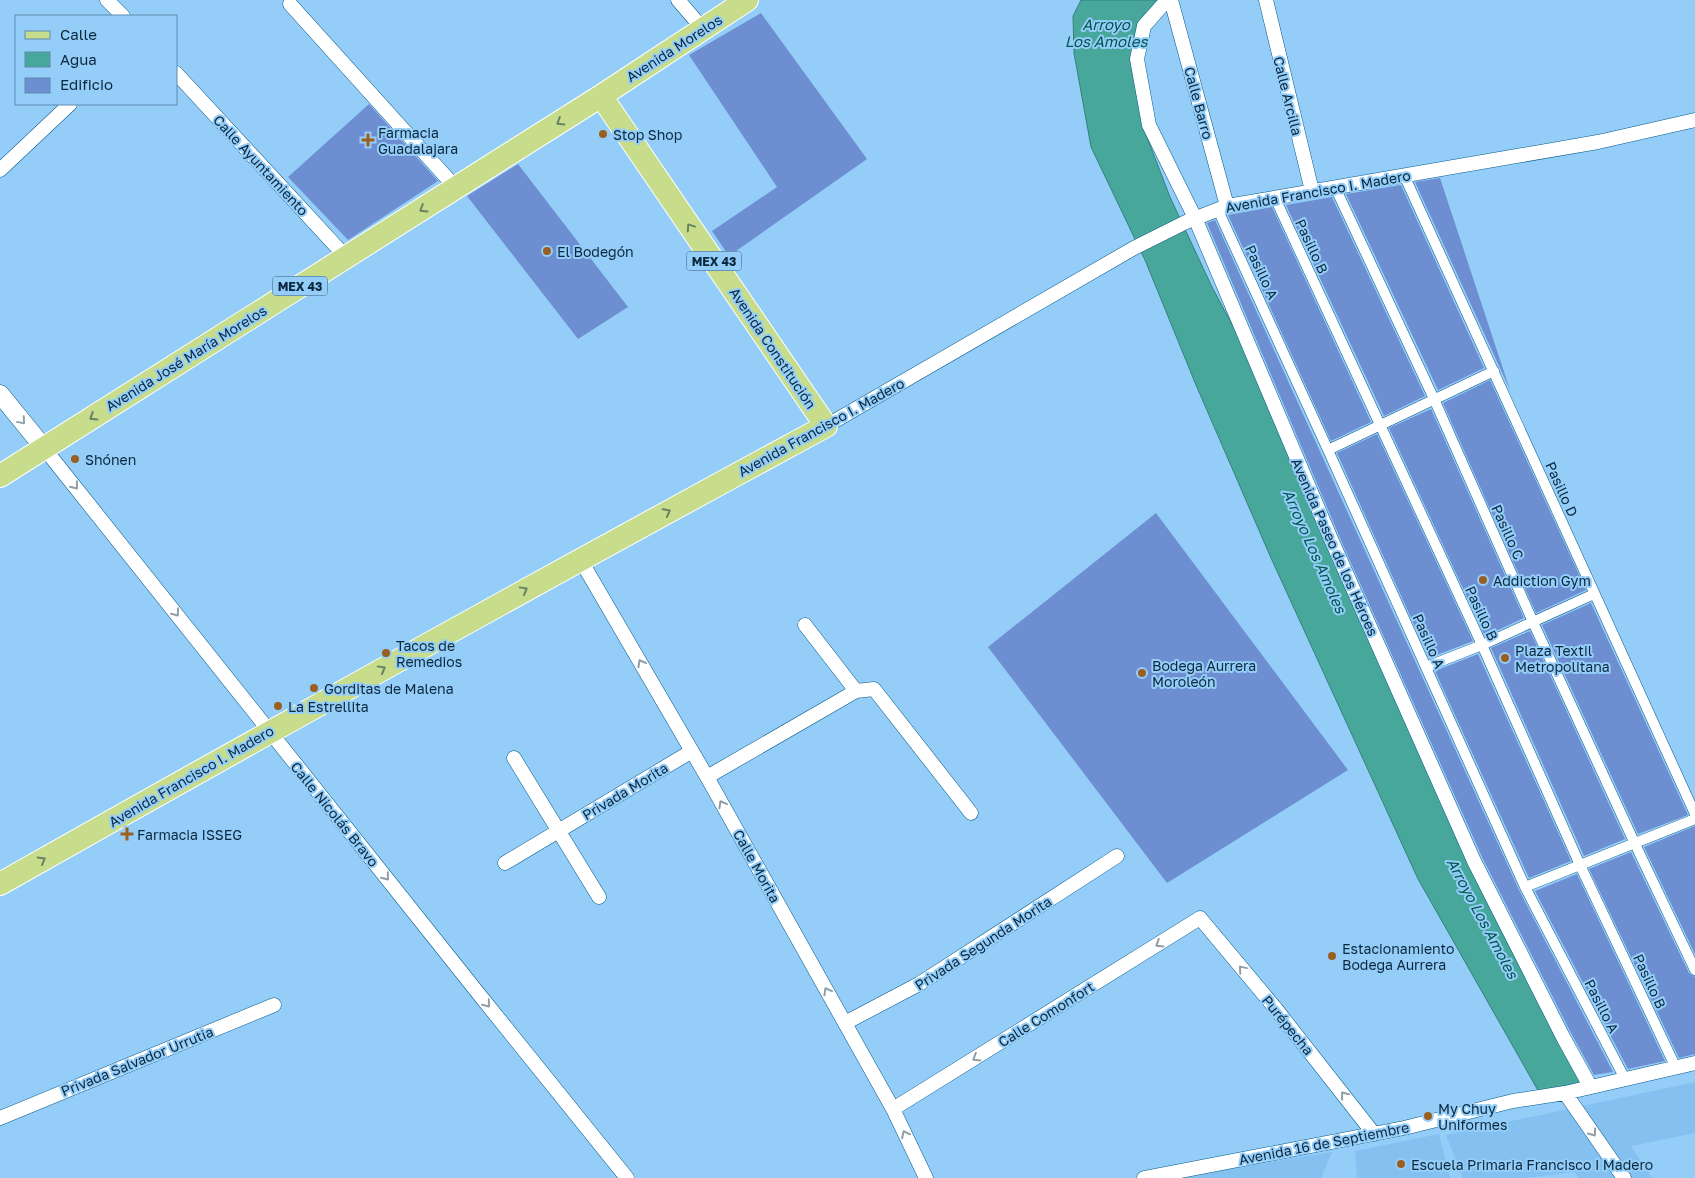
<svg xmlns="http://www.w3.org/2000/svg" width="1695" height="1178" font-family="'Golos Text',sans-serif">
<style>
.built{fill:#84c0f0}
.water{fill:#46a79a;stroke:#34817e}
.building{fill:#6d8fd1}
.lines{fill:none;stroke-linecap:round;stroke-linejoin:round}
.pedestrian-casing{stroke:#03598a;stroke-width:11}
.minor-casing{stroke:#03598a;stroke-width:15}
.tertiary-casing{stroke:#03598a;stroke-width:19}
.primary-casing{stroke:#fff;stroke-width:24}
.pedestrian{stroke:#fff;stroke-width:10}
.minor{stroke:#fff;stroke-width:14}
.tertiary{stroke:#fff;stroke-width:18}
.primary{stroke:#c7dd8b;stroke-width:22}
.oneway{stroke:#688264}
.oneway2{stroke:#919ea8}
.poi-dot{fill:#9a5f20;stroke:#95cdf9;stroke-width:2}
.labels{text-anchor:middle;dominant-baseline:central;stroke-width:4;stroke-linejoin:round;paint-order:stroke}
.shield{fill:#95cdf9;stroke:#345a76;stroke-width:1}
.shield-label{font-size:12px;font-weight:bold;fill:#0a283e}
.street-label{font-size:14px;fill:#0a283e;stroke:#95cdf9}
.poi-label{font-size:14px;fill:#0a283e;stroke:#95cdf9;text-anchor:start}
.water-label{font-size:15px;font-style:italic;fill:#00574e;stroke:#95cdf9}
</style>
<rect width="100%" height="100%" fill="#95cdf9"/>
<path class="built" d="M1695,1082V1133L1631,1146L1652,1178H1579L1574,1172L1526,1178H1463L1446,1135Z
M1439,1134L1450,1178H1357L1355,1151Z
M1332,1152L1321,1178H1170Z"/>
<path class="water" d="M1081,0H1162L1142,23L1143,127L1170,197L1212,287L1259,375L1328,538L1586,1085L1540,1094L1418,879L1271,558L1196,385L1145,260L1091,147L1074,53L1073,16Z"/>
<path class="building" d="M761,13L867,159L729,256L712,231L777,187L689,55Z
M369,104L438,181L348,240L288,177Z
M518,164L628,307L578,339L467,196Z
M1440,178L1510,390L1415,182Z
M1401,185L1484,368L1438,390L1346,194Z
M1332,197L1425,396L1384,416L1286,205Z
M1272,207L1371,422L1331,441L1228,215Z
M1215,220L1519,890L1613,1072L1594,1075L1571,1033L1482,857L1343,545L1207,223Z
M1490,380L1586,590L1536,613L1443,403Z
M1431,409L1524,618L1485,636L1389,428Z
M1377,434L1473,641L1429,658L1337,453Z
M1156,513L1348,770L1167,883L988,647Z
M1591,603L1688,815L1638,834L1542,625Z
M1530,631L1625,839L1584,856L1491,648Z
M1478,654L1571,861L1529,878L1435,671Z
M1695,826V954L1644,847Z
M1631,852L1689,973L1695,977V1054L1679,1058L1589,869Z
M1577,874L1665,1061L1628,1069L1535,891Z"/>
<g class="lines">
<g class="pedestrian-casing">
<path id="pedestrian" d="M1404,175L1695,814
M1335,187L1434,399L1533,622L1635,844L1695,970
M1275,198L1482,645L1580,865L1676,1068
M1218,210L1328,450L1525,887L1625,1079
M1328,450L1494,371
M1426,667L1482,645L1594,594
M1525,887L1695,819"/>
</g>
<g class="minor-casing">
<path id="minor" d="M107,0L123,16
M678,0L703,29
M1167,0L1144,26L1137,59L1149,125L1195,218L1331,539L1474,861L1563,1037L1590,1086
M1171,0L1227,206
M1266,0L1312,191
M290,4L456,188
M176,73L346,257
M0,170L70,104
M826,426L1134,248L1186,222L1227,206L1598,142L1695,120
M44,448L478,993L627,1178
M580,559L707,777L893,1109L926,1178
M805,625L856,691
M514,758L599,897
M707,777L856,691L874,689L971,813
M505,863L692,751
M845,1023L919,984L1117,856
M1565,1093L1624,1178
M893,1109L1200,918L1276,1009L1374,1134
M0,1118L274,1005
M1144,1178L1404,1128L1513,1101L1565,1093L1695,1063"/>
</g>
<g class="tertiary-casing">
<path id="tertiary" d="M0,394L44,448"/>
</g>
<g class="primary-casing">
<path id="primary" d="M0,476L601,96L747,0
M0,884C274,729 549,576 826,426L601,96"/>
</g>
<use href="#pedestrian" class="pedestrian"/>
<use href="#minor" class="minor"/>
<use href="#tertiary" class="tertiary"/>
<use href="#primary" class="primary"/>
</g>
<defs><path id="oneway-chevron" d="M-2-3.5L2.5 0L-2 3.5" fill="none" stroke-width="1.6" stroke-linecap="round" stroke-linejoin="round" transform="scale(1.25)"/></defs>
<g class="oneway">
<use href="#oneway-chevron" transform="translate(560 122) rotate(148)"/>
<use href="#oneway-chevron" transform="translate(423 209) rotate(148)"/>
<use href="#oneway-chevron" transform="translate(690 227) rotate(-124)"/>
<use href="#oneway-chevron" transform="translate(93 417) rotate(148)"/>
<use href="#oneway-chevron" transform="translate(667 512) rotate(-28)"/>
<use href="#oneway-chevron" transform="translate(524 590) rotate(-29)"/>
<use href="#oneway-chevron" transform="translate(382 669) rotate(-29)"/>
<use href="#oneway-chevron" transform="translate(42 860) rotate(-30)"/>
</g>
<g class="oneway2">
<use href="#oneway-chevron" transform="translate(22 421) rotate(50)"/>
<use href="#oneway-chevron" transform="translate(75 486) rotate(52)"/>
<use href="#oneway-chevron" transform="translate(176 613) rotate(52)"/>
<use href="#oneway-chevron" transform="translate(641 663) rotate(-120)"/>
<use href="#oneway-chevron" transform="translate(722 804) rotate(-119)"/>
<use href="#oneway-chevron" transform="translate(386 877) rotate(51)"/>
<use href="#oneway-chevron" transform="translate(1159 944) rotate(148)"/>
<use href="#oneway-chevron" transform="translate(1242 969) rotate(-130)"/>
<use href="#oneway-chevron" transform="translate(827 991) rotate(-119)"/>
<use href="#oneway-chevron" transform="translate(487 1004) rotate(51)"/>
<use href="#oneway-chevron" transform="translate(976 1058) rotate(148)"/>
<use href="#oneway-chevron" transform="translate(1344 1095) rotate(-128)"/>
<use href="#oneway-chevron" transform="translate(1593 1133) rotate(55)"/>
<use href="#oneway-chevron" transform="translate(905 1134) rotate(-116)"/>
</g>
<g class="poi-dot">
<circle cx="603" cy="134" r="5"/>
<path d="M365.5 132.5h5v5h5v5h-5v5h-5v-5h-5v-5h5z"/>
<circle cx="547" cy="251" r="5"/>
<circle cx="75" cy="459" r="5"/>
<circle cx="1483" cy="580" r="5"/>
<circle cx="386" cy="653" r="5"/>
<circle cx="1505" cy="658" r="5"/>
<circle cx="1142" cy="673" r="5"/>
<circle cx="314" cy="688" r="5"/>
<circle cx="278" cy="706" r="5"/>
<path d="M124.5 826.5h5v5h5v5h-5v5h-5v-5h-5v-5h5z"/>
<circle cx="1332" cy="956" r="5"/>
<circle cx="1428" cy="1116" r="5"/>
<circle cx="1401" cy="1164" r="5"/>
</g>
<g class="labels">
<g class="shield">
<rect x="686.5" y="251.5" width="55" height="19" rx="4"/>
<rect x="272.5" y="276.5" width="55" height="19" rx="4"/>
</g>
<g class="shield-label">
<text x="714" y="261">MEX 43</text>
<text x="300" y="286">MEX 43</text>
</g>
<g class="street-label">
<text transform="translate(674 48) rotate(-33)">Avenida Morelos</text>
<text transform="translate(1288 96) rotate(76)">Calle Arcilla</text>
<text transform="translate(1199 103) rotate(75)">Calle Barro</text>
<text transform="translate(261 165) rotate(47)">Calle Ayuntamiento</text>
<text transform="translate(1318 191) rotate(-10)">Avenida Francisco I. Madero</text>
<text transform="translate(1312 246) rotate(65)">Pasillo B</text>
<text transform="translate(1262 272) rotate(65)">Pasillo A</text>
<text transform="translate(773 348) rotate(56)">Avenida Constitución</text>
<text transform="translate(186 358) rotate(-32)">Avenida José María Morelos</text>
<text transform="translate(821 427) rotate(-29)">Avenida Francisco I. Madero</text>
<text transform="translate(1562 489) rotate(66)">Pasillo D</text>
<text transform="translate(1508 532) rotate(66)">Pasillo C</text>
<text transform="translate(1335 547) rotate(66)">Avenida Paseo de los Héroes</text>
<text transform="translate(1482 613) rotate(65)">Pasillo B</text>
<text transform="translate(1429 641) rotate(66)">Pasillo A</text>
<text transform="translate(191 776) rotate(-30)">Avenida Francisco I. Madero</text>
<text transform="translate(625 791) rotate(-31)">Privada Morita</text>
<text transform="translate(335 814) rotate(51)">Calle Nicolás Bravo</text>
<text transform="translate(757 866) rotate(61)">Calle Morita</text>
<text transform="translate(983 943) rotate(-33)">Privada Segunda Morita</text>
<text transform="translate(1650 981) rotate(65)">Pasillo B</text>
<text transform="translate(1602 1006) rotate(63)">Pasillo A</text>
<text transform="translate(1046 1014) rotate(-32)">Calle Comonfort</text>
<text transform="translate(1288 1025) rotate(51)">Purépecha</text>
<text transform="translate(137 1061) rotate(-22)">Privada Salvador Urrutia</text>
<text transform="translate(1324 1143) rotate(-11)">Avenida 16 de Septiembre</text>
</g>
<g class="poi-label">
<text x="378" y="132">Farmacia<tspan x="378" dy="16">Guadalajara</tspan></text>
<text x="613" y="134">Stop Shop</text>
<text x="557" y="251">El Bodegón</text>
<text x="85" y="459">Shónen</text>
<text x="1493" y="580">Addiction Gym</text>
<text x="396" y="645">Tacos de<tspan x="396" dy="16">Remedios</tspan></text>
<text x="1515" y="650">Plaza Textil<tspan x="1515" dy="16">Metropolitana</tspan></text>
<text x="1152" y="665">Bodega Aurrera<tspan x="1152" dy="16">Moroleón</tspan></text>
<text x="324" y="688">Gorditas de Malena</text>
<text x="288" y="706">La Estrellita</text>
<text x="137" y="834">Farmacia ISSEG</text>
<text x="1342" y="948">Estacionamiento<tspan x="1342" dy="16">Bodega Aurrera</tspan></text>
<text x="1438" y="1108">My Chuy<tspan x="1438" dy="16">Uniformes</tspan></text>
<text x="1411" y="1164">Escuela Primaria Francisco I Madero</text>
</g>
<g class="water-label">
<text x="1106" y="24">Arroyo<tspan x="1106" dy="17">Los Amoles</tspan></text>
<text transform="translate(1315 551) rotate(66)">Arroyo Los Amoles</text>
<text transform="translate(1483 918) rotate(62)">Arroyo Los Amoles</text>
</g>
</g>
<rect x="15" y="15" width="162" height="90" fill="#95cdf9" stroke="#5d8bae"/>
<rect x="25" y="31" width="25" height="8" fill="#c7dd8b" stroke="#5d8bae"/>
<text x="60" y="40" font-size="15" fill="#0a283e">Calle</text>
<rect x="25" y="52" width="25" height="15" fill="#46a79a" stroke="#5d8bae"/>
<text x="60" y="65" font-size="15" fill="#0a283e">Agua</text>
<rect x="25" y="78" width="25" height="15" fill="#6d8fd1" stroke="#5d8bae"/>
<text x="60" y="90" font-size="15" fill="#0a283e">Edificio</text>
</svg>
